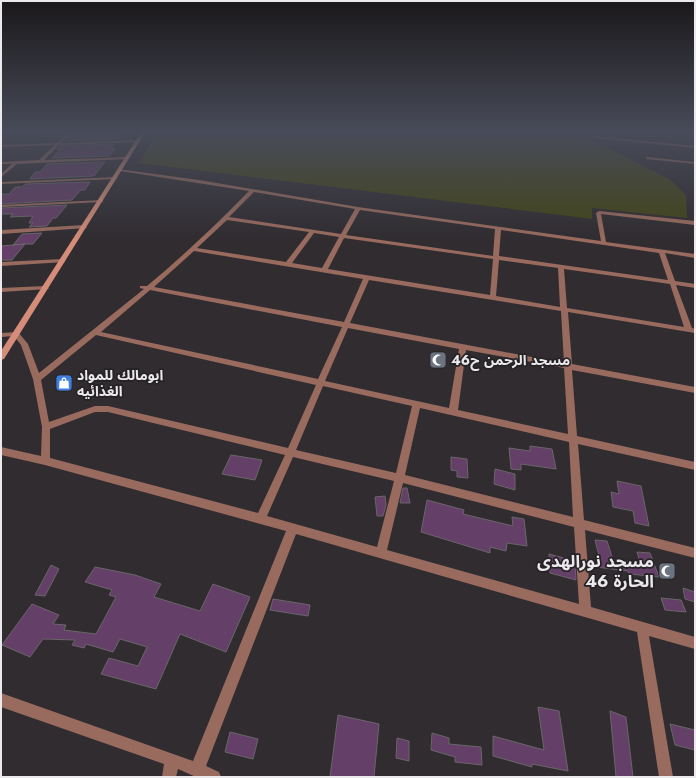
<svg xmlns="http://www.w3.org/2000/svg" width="696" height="778" font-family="Jost,'Noto Sans Arabic',sans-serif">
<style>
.green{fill:#424416}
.building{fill:#643f67;stroke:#6a666a}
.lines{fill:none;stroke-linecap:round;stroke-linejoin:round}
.minor{fill:#996b5e;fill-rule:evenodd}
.secondary{fill:#d58c78;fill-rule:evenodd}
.labels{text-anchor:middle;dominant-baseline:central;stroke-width:3.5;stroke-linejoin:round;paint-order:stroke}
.poi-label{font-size:14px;font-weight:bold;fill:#ebe9eb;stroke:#262326;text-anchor:start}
.near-poi-label{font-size:17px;font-weight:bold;fill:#ebe9eb;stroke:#262326;text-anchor:end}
</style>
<rect width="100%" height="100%" fill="#302c30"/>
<path class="green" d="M158,131H585L592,140L671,180L686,195L687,218L592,208V219L139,163Z"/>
<path class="building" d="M74,131H120L117,135H120L117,139L65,141Z
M114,144L110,149H115L109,156L52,158L61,149H57L60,146Z
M105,162L94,176L30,179L35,172H40L47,164Z
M90,182L85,190H81L72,200L1,204V194H9L15,187H22L25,184Z
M67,205L56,218H53L47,226L29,227L33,223H29L33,216L10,217L13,214H1V208Z
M42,233L33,244H25L12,260H1V246L25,244L13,245L22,234Z
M530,446L552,449L556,469L521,464V470L511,469L509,448L530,451Z
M231,455L262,460L255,480L222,474Z
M451,457L467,459L468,478L457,477V471L451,470Z
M495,469L515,474V490L494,484Z
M617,481L641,486L649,526L635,523L633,511L613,507L611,492L619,494Z
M403,488H407L410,503H400Z
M385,496L386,505L383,516H377L375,497Z
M427,500L464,510L463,514L513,526L512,517L524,519L527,546L507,543L506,551L490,547V553L421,532Z
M595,540L607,541L613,560L640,562L637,552L650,553L659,577L629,574L628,571L596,567L597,558L600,559Z
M549,554L575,561L576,580L550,573Z
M51,565L59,569L45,596L35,595Z
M95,567L135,575L161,584L154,597L200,611L213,584L250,597L226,652L180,634L156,689L101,674L109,658L138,666L147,647L120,639L113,652L86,644L84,648L72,645L75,640L43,639L30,657L2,645L32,604L59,615L53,624L66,625L64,630L96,634L116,597L109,595L112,590L85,582Z
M683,588L695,592V602L685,599Z
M661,598L681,600L686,612L665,610Z
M273,599L310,605L308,616L270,610Z
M538,707L559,711L568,771L532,764V767L493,756V736L544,750Z
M610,711L626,717L633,777H616Z
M338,715L379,724L374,777H330Z
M670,724L695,730V750L675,745Z
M230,732L258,739L253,759L225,752Z
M432,733L449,738V744L481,747L482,765L455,762V757L431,750Z
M397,738L409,741V761L396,758Z"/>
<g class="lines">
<path class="minor" d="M1,131H32L1,133Z
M69,131H73L61,143L138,140L140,141L138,142L59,145L44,160L128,157L130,158L128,159L17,164L1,177V174L12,164H1V162L39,160L55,145L1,147V145L57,143Z
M659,131L695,133V135L661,132Z
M593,136L695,146V148L594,138Z
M647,157L695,162V164L646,159Z
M118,169L199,180L358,207L601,241L596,213L599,211L695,221V225L601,214L606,242L695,254V258L665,253L675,281L695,284V288L676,285L692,328L695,329V333L568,312L572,364L695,387V393L572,370L577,436L695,462V470L578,444L584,520L695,548V558L585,530L591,607L695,637V649L649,636L673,777H659L637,632L296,534L206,766L219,772L221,777H196L178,769L176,777H162L164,764L1,707V693L193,761L286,531L45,465L1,455V447L41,456L42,427L33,379L21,345L14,336L1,337V333L18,332L28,344L39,373L144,289L140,288V286H147C183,256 217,224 249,191L120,171H118ZM254,192L355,209L341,234L229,217ZM360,210L495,229L493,256L346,235ZM227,220L309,232L286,262L197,248ZM501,230L659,253L668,280L499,256ZM314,233L339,237L322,268L292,263ZM344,238L493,259L490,295L328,269ZM194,251L363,279L344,322L154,287ZM499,260L558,268L560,307L496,296ZM564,269L670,284L684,327L567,308ZM369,280L561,311L564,363L350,323ZM150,290L342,327L318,379L101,332ZM348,328L459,349L449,408L325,381ZM96,335L316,385L288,448L108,406H95L49,422L41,380ZM466,350L564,368L568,434L458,410ZM323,386L412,406L396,473L296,450ZM420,408L569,442L573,517L405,475ZM95,412H108L285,455L258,513L50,458V429ZM293,457L394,481L377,547L267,516ZM403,483L574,527L579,604L387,550Z
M117,177V179H115L1,184V182Z
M103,200V202H101L1,207V205Z
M84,225L87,227L86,228L1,234V230Z
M63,259L65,260V262L1,266V262Z
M46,286L49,288L48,289L1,292V288Z"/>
<path class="secondary" d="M142,131H146L4,359L1,360V351Z"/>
</g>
<linearGradient id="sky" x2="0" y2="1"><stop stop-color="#1a181a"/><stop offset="0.55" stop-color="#484b59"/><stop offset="1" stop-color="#484b59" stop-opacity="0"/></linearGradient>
<rect width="696" height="240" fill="url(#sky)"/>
<defs>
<g id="mosque-square" transform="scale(0.9)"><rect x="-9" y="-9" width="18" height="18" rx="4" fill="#6b7280" stroke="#262326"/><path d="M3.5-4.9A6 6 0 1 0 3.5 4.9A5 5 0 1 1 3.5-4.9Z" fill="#fff"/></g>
<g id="shop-square" transform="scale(0.9)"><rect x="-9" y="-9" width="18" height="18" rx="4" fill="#3f7fe0" stroke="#262326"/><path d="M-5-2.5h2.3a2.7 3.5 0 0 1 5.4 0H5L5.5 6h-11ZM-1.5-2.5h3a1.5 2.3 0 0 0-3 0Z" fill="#fff"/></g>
</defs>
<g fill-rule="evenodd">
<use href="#mosque-square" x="438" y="360"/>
<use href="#shop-square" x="64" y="383"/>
<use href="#mosque-square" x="667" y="571"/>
</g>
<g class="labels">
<g class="poi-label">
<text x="451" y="360">مسجد الرحمن ح46</text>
<text x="77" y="375">ابومالك للمواد<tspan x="77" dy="16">الغذائيه</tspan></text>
</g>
<g class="near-poi-label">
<text x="654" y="561">مسجد نورالهدى<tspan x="654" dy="20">الحارة 46</tspan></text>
</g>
</g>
<rect width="696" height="778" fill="none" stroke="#ebe9eb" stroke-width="4"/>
</svg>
